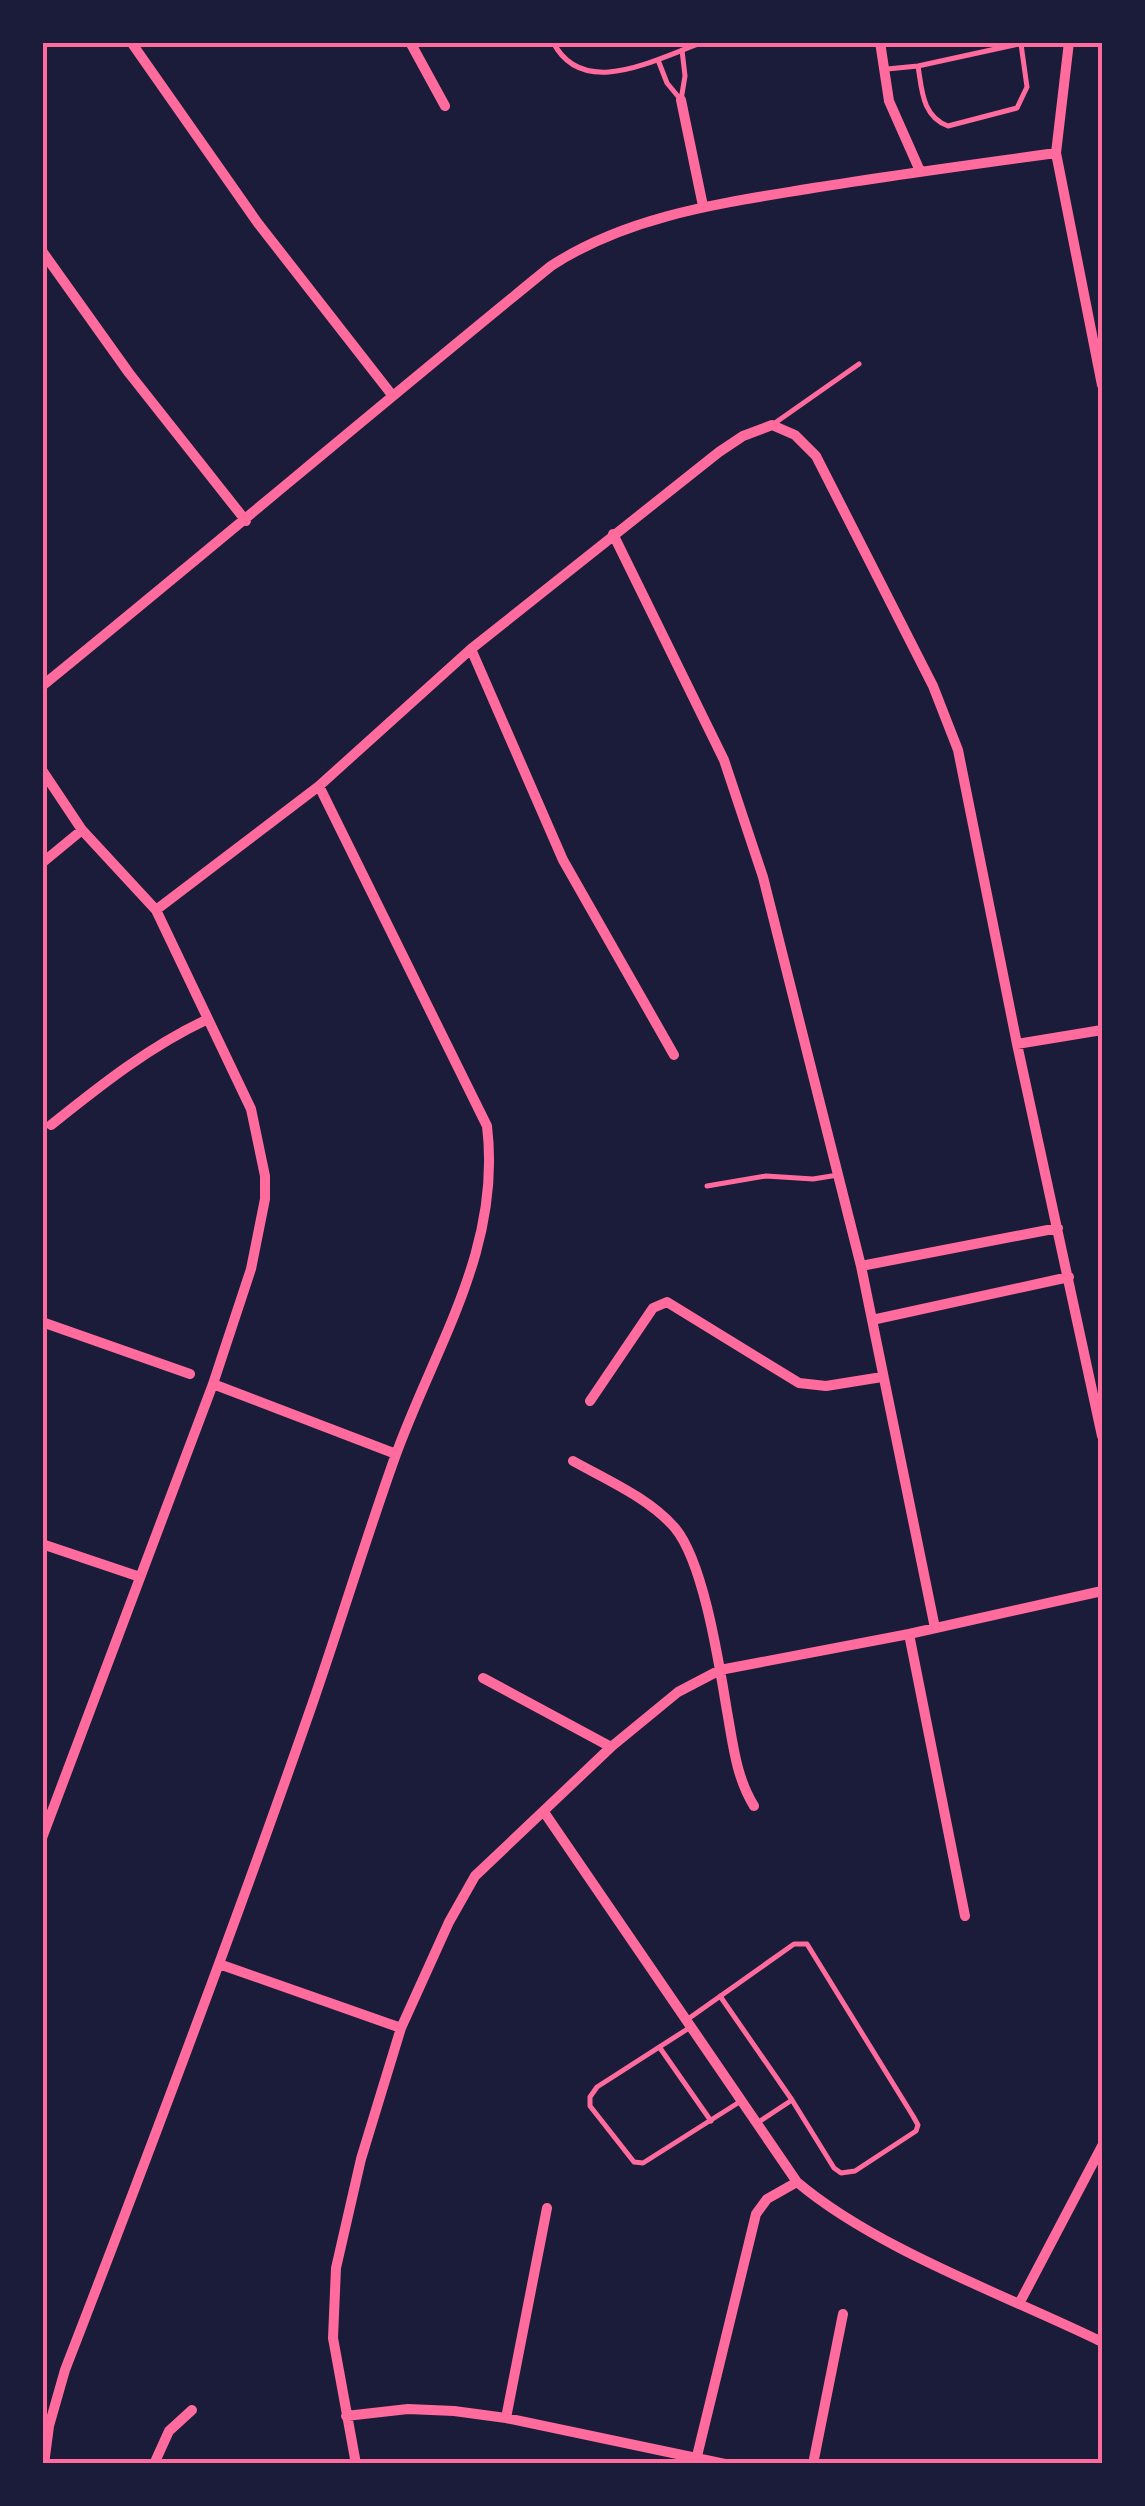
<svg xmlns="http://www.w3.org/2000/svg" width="1145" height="2506" font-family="Overpass,sans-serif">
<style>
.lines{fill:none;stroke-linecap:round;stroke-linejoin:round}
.service{stroke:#ff6b9d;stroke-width:5}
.minor{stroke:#ff6b9d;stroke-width:10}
.neatline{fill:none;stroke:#ff6b9d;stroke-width:4}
</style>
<rect width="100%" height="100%" fill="#1b1b3a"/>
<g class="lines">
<path class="service" d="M553,42C583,101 657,58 704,42
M658,60L667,83L681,100
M918,66C922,90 922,116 948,126L1017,108L1027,87L1021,44
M887,69L918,66L1028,42
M681,100L685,76L682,50
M772,425L859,364
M707,1186L766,1176L813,1179L838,1175
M688,2019L794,1944H807L913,2116L918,2125L916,2131L855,2171L841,2173L834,2168L792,2100L720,1996
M689,2028L597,2087L590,2097V2106L634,2162L643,2163L741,2101
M660,2048L711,2121
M757,2123L792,2100"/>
<path class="minor" d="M131,42L257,222L392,395
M410,42L445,106
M880,42L889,101L920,171
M1069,42L1056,153L1102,385
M681,100L703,206
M42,251L129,373L246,521
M613,534L724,760L763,877L861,1266L935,1628
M471,649L563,860L674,1055
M42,686C213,547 380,405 551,266C629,215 723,203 813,188C894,175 975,164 1056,153
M42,770L82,830L156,910L251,1109L265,1176V1199L251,1269L213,1384L42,1838
M42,863L82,830
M156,910L319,786L471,649L719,452L743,436L772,425L795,435L816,456L933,686L958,750L1017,1044L1102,1436
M1017,1044L1102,1030
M51,1125C101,1085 150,1046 208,1019
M861,1266L1058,1228
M872,1320L1069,1277
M42,1322L190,1374
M213,1384L396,1454
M590,1401L653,1308L667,1302L799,1383L826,1386L882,1377
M573,1461C607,1480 649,1498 675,1528C704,1563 719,1664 727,1711C733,1744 736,1777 754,1806
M42,1544L140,1577
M909,1634L965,1916
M483,1678L611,1747
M544,1812L797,2182C876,2249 1008,2296 1102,2342
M219,1964L401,2028
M1020,2302L1102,2146
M346,2416L408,2409L454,2411L506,2418L725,2464
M506,2418L547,2208
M697,2456L756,2214L767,2199L797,2182
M44,2464L49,2426L65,2370C151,2148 235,1926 313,1702C341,1621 366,1538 395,1457C435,1346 502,1249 487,1126L319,786
M154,2464L169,2431L192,2410
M356,2464L333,2338L336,2268L361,2159L401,2028L449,1922L475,1876L611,1747L678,1692L720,1670L909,1634L1102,1591
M813,2464L843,2314"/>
</g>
<rect width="1145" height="2506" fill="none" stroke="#1b1b3a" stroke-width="90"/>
<rect x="45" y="45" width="1055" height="2416" class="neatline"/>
</svg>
